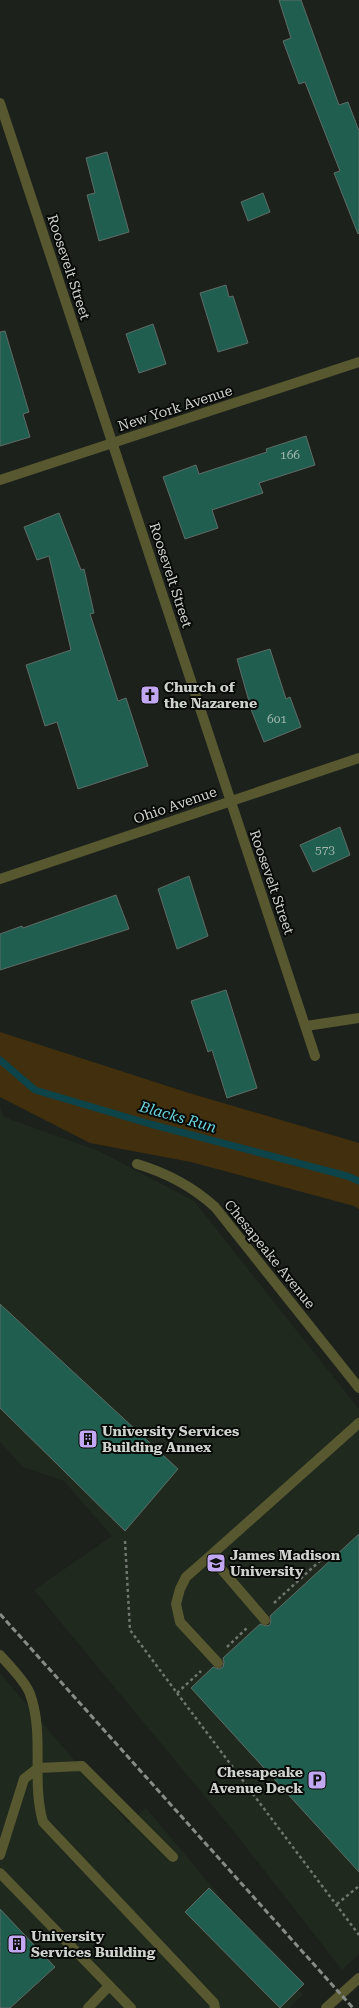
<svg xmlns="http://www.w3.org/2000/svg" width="359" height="2008" font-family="'Roboto Serif',serif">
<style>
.built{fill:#1f291d}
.green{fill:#422f0d}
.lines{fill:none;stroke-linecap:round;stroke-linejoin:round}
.stream{stroke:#0c4449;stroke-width:7}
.building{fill:#205f4f;stroke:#5f6b67}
.path{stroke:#717670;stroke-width:2.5;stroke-dasharray:3 3;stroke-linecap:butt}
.service{stroke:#575730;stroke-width:10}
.minor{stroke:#575730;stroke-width:10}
.tertiary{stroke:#575730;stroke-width:10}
.rail{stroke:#888c87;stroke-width:3;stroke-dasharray:6 3;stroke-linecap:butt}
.labels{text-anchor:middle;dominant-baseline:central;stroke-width:4;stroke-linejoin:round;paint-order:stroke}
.number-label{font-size:12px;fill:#a3b6ae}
.street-label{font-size:14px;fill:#cfd3ce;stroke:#080a07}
.poi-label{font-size:14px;font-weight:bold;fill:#cfd3ce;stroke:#080a07;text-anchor:start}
.water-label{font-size:15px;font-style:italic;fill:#6ad4df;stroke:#080a07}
</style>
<rect width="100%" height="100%" fill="#1c211b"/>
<path class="built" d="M0,1107L4,1117L99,1151L194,1201L359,1409V1954L342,1970L235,1833L34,1590L112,1536L64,1481L23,1467L0,1442Z
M0,1673L128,1823L146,1808L303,1995L289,2008H0Z"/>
<path class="green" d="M0,1032L189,1093L359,1143V1209L354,1206L191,1162L90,1143L0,1097Z"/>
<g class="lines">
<path class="stream" d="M0,1060L35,1090L150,1124L347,1176L359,1181"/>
</g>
<path class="building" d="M279,0H301L339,105L348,102L359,131V233L358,234L334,173L340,171L305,82L299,84L283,41L291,38Z
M107,152L129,232L99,241L87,195L95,193L86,158Z
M263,193L270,212L248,221L241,202Z
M226,285L229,297L233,296L248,343L218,352L200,293Z
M153,324L166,364L139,373L126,334Z
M5,331L29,412L23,414L30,437L0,446V332Z
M306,436L315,465L259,483L263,493L212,510L218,528L185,539L163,477L196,465L199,474L267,452L266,449Z
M59,513L81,570L84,569L94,613L90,614L118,701L126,698L148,766L78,789L57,722L45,726L26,665L71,650L49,556L37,560L24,527Z
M270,649L286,699L290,697L301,727L264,742L252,712L237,659Z
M340,827L350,855L313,872L300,845Z
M189,876L208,936L177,949L158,889Z
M116,895L129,929L0,970V934L22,926L23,928Z
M226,990L257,1088L227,1098L212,1050L208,1052L191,1001Z
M0,1304L178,1469L125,1531L0,1408Z
M359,1534V1872L191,1688L213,1667L219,1669L223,1667L224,1662L223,1658L260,1624L266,1626L270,1625L271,1619L270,1616Z
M209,1888L304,1984L280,2008L185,1912Z
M0,1909L55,1967L10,2008H0Z"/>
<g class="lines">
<path class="path" d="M125,1541L130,1630L177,1693L201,1671
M274,1603L322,1559
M227,1647L248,1627
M177,1693L359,1935
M337,1904L359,1886"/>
<path class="service" d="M306,1026L359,1018
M210,1556L186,1577L180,1589L176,1604L180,1622L218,1663
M265,1620L210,1556L359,1423
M0,1655C9,1665 26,1682 30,1694C45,1735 31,1781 43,1822L214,2003L215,2008
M0,1855L24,1779L38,1768L82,1766L173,1857
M0,1873L131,2008
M88,2008L109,1986"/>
<path class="minor" d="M0,103L315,1056
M0,480L359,362
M0,879L359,758
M137,1164C167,1173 192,1186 215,1207L359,1388"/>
<path class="tertiary" d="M326,2008L359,1978"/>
<path class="rail" d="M0,1614L353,2008"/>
</g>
<defs>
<g id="church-square" transform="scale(1)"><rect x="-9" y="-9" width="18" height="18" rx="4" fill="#c2a8f2" stroke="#080a07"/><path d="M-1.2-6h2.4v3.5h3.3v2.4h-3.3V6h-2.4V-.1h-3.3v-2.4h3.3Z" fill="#111"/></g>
<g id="building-square" transform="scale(1)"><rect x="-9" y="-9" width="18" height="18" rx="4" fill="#c2a8f2" stroke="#080a07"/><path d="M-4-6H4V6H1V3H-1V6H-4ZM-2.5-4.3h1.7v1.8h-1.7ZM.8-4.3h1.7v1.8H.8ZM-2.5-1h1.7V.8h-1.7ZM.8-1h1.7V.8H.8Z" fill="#111"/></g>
<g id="university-square" transform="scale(1)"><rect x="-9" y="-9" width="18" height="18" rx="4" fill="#c2a8f2" stroke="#080a07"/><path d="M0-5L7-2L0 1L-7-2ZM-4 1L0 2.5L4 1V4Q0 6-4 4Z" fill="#111"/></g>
<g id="parking-square" transform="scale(1)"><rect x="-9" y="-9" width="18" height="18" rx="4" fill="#c2a8f2" stroke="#080a07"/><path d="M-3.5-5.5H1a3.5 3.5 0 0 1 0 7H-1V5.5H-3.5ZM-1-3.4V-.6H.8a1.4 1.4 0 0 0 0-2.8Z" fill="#111"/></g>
</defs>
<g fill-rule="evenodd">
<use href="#church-square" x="150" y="695"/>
<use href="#building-square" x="88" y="1439"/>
<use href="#university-square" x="216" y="1563"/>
<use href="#parking-square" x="317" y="1780"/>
<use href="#building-square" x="17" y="1944"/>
</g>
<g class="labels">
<g class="number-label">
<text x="290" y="455">166</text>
<text x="277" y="719">601</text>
<text x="325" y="850">573</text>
</g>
<g class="street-label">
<text transform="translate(69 267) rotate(72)">Roosevelt Street</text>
<text transform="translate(175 408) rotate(-18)">New York Avenue</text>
<text transform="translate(171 575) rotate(72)">Roosevelt Street</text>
<text transform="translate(175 805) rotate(-19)">Ohio Avenue</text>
<text transform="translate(272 882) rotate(71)">Roosevelt Street</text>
<text transform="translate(270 1254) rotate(51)">Chesapeake Avenue</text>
</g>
<g class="poi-label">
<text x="164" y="687">Church of<tspan x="164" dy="16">the Nazarene</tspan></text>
<text x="102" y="1431">University Services<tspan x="102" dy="16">Building Annex</tspan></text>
<text x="230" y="1555">James Madison<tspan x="230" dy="16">University</tspan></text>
<text x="303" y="1772" text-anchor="end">Chesapeake<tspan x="303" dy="16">Avenue Deck</tspan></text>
<text x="31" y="1936">University<tspan x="31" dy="16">Services Building</tspan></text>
</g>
<g class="water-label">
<text transform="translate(178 1117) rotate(16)">Blacks Run</text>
</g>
</g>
</svg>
